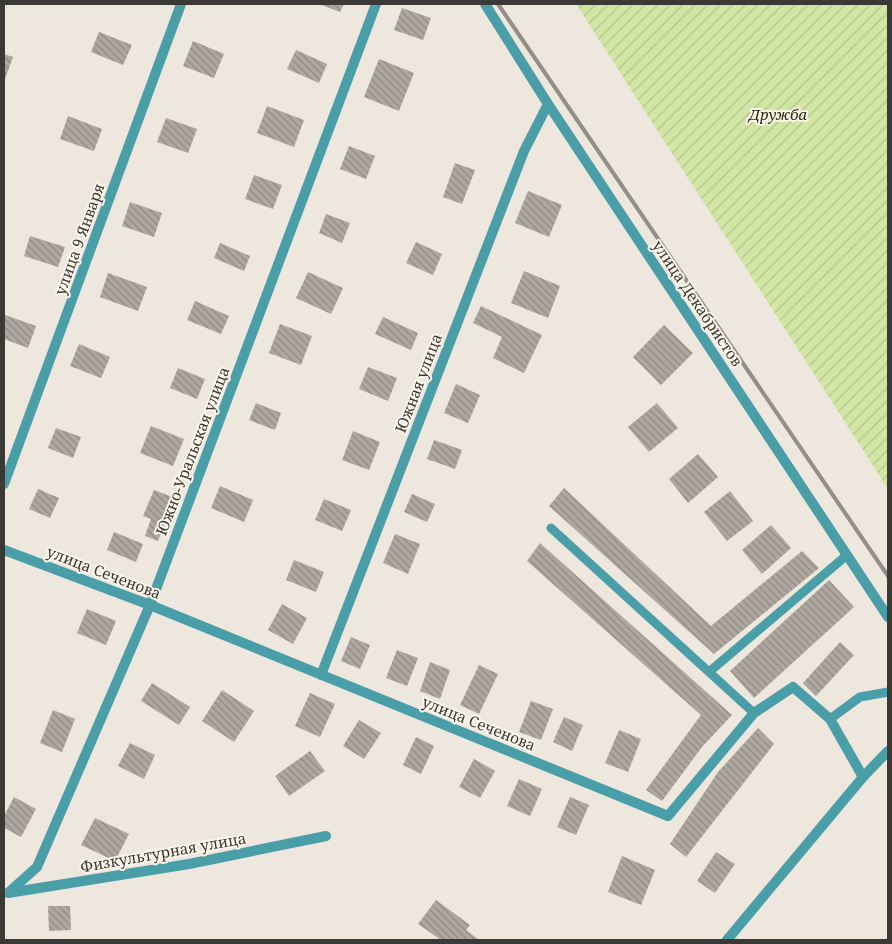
<svg xmlns="http://www.w3.org/2000/svg" width="892" height="944" font-family="'Noto Serif',serif">
<style>
.garden{fill:url(#garden-furrows)}
.building{fill:url(#building-back-hatch)}
.lines{fill:none;stroke-linecap:round;stroke-linejoin:round}
.lane{stroke:#4a9ea8;stroke-width:9}
.street{stroke:#4a9ea8;stroke-width:10}
.rail{stroke:#928e88;stroke-width:4}
.labels{text-anchor:middle;dominant-baseline:central;stroke-width:4;stroke-linejoin:round;paint-order:stroke}
.park-label{font-size:15px;font-style:italic;fill:#273009;stroke:#fbf5ec}
.street-label{font-size:15px;fill:#3b3935;stroke:#fbf5ec}
</style>
<defs>
<pattern id="garden-furrows" width="10" height="10" patternUnits="userSpaceOnUse" patternTransform="scale(1.25)"><rect width="10" height="10" fill="#d1e5a5"/><path d="M-1 1l2-2M0 10L10 0M9 11l2-2" fill="none" stroke="#b4c58f"/></pattern>
<pattern id="building-back-hatch" width="6" height="6" patternUnits="userSpaceOnUse" patternTransform="scale(1.25)"><rect width="6" height="6" fill="#aea8a0"/><path d="M-1 5l2 2M0 0l6 6M5-1l2 2" fill="none" stroke="#8f8a83"/></pattern>
</defs>
<rect width="100%" height="100%" fill="#ede7de"/>
<path class="garden" d="M576,4H888V489Z"/>
<path class="building" d="M319,4H344L340,12Z
M402,8L431,18L423,40L394,30Z
M99,32L132,45L123,65L91,52Z
M193,41L224,54L214,78L183,66Z
M296,50L327,64L319,83L287,69Z
M4,54L13,57L4,82Z
M379,59L414,73L399,111L364,97Z
M267,106L304,120L294,147L257,133Z
M68,116L102,129L94,151L60,139Z
M166,118L197,129L188,153L157,142Z
M349,146L375,156L366,179L340,169Z
M455,163L475,170L462,204L443,197Z
M254,175L282,185L273,209L245,199Z
M528,191L562,205L549,237L515,223Z
M130,202L162,213L154,237L122,226Z
M326,214L350,223L342,243L319,233Z
M30,236L65,247L58,267L24,256Z
M416,242L442,254L433,275L406,263Z
M220,243L250,256L244,271L214,258Z
M524,271L560,286L548,318L511,303Z
M308,272L343,288L331,314L296,298Z
M108,273L147,287L138,311L100,297Z
M195,301L229,316L221,334L187,320Z
M481,306L542,335L524,373L493,358L502,337L473,323Z
M5,315L36,326L28,348L4,339Z
M383,317L418,333L411,350L375,334Z
M280,324L312,336L301,365L269,353Z
M664,325L693,353L661,385L633,357Z
M79,344L110,357L101,378L70,366Z
M368,367L397,378L388,401L359,389Z
M178,368L205,379L197,399L170,388Z
M456,384L480,395L468,423L444,413Z
M256,403L281,413L275,430L249,420Z
M657,403L678,428L649,452L628,427Z
M151,426L184,439L173,466L140,453Z
M56,428L81,437L73,458L48,448Z
M353,431L380,442L369,470L342,460Z
M434,440L462,450L455,469L427,459Z
M698,454L718,477L688,503L669,479Z
M220,486L253,500L244,522L211,508Z
M564,488L711,626L802,551L819,568L714,654L549,506Z
M38,489L59,498L50,518L29,509Z
M154,490L175,498L158,541L145,536L151,519L143,516Z
M730,491L753,521L727,541L704,512Z
M412,494L435,504L427,522L404,512Z
M324,499L351,510L342,531L315,520Z
M771,525L791,548L762,574L742,550Z
M114,532L143,544L136,562L107,550Z
M395,534L420,544L408,574L383,563Z
M540,543L732,715L702,747L662,801L646,790L701,715L527,561Z
M294,560L324,572L316,592L286,580Z
M829,580L854,607L754,698L730,671Z
M282,604L307,618L293,644L268,630Z
M87,609L116,621L106,645L77,633Z
M351,637L370,645L360,669L341,661Z
M840,642L854,655L816,696L803,683Z
M397,650L418,658L407,686L386,678Z
M430,662L450,670L440,699L420,691Z
M479,665L498,674L479,714L460,705Z
M152,683L190,707L179,725L141,701Z
M222,690L254,711L234,742L202,721Z
M310,693L335,704L320,737L295,726Z
M531,701L553,709L541,740L519,732Z
M53,710L75,719L62,752L40,743Z
M564,717L583,725L572,751L553,742Z
M359,720L381,733L364,759L343,746Z
M758,728L774,744L686,857L670,844L718,772Z
M619,730L641,739L628,772L605,763Z
M416,737L434,746L421,774L403,765Z
M130,743L155,755L144,779L118,766Z
M310,751L325,771L289,796L275,776Z
M474,759L495,771L480,798L459,787Z
M519,779L542,789L530,816L507,806Z
M14,797L36,809L21,837L4,828V816Z
M570,797L589,805L576,835L557,827Z
M95,818L129,834L115,861L81,845Z
M716,852L735,864L715,893L697,881Z
M622,856L655,870L641,905L608,892Z
M436,900L470,925L466,930L479,940H441L418,924Z
M48,906H70L71,930L49,931Z"/>
<g class="lines">
<path class="lane" d="M551,528L754,713
M709,672L847,555
M830,719L860,697L888,692"/>
<path class="street" d="M485,4L548,104L888,617
M4,484L181,4
M4,550L150,605L668,816L754,713L793,687L830,719L863,777
M321,675L524,151L548,104
M8,893L37,867L150,605L376,4
M8,893L189,864L326,836
M727,940L863,777L888,751"/>
<path class="rail" d="M498,4L888,576"/>
</g>
<g class="labels">
<g class="park-label">
<text x="778" y="114">Дружба</text>
</g>
<g class="street-label">
<text transform="translate(79 239) rotate(-70)">улица 9 Января</text>
<text transform="translate(698 303) rotate(56)">улица Декабристов</text>
<text transform="translate(418 383) rotate(-69)">Южная улица</text>
<text transform="translate(192 451) rotate(-69)">Южно-Уральская улица</text>
<text transform="translate(104 572) rotate(21)">улица Сеченова</text>
<text transform="translate(479 723) rotate(22)">улица Сеченова</text>
<text transform="translate(163 852) rotate(-10)">Физкультурная улица</text>
</g>
</g>
<rect width="892" height="944" fill="none" stroke="#3b3935" stroke-width="10"/>
</svg>
